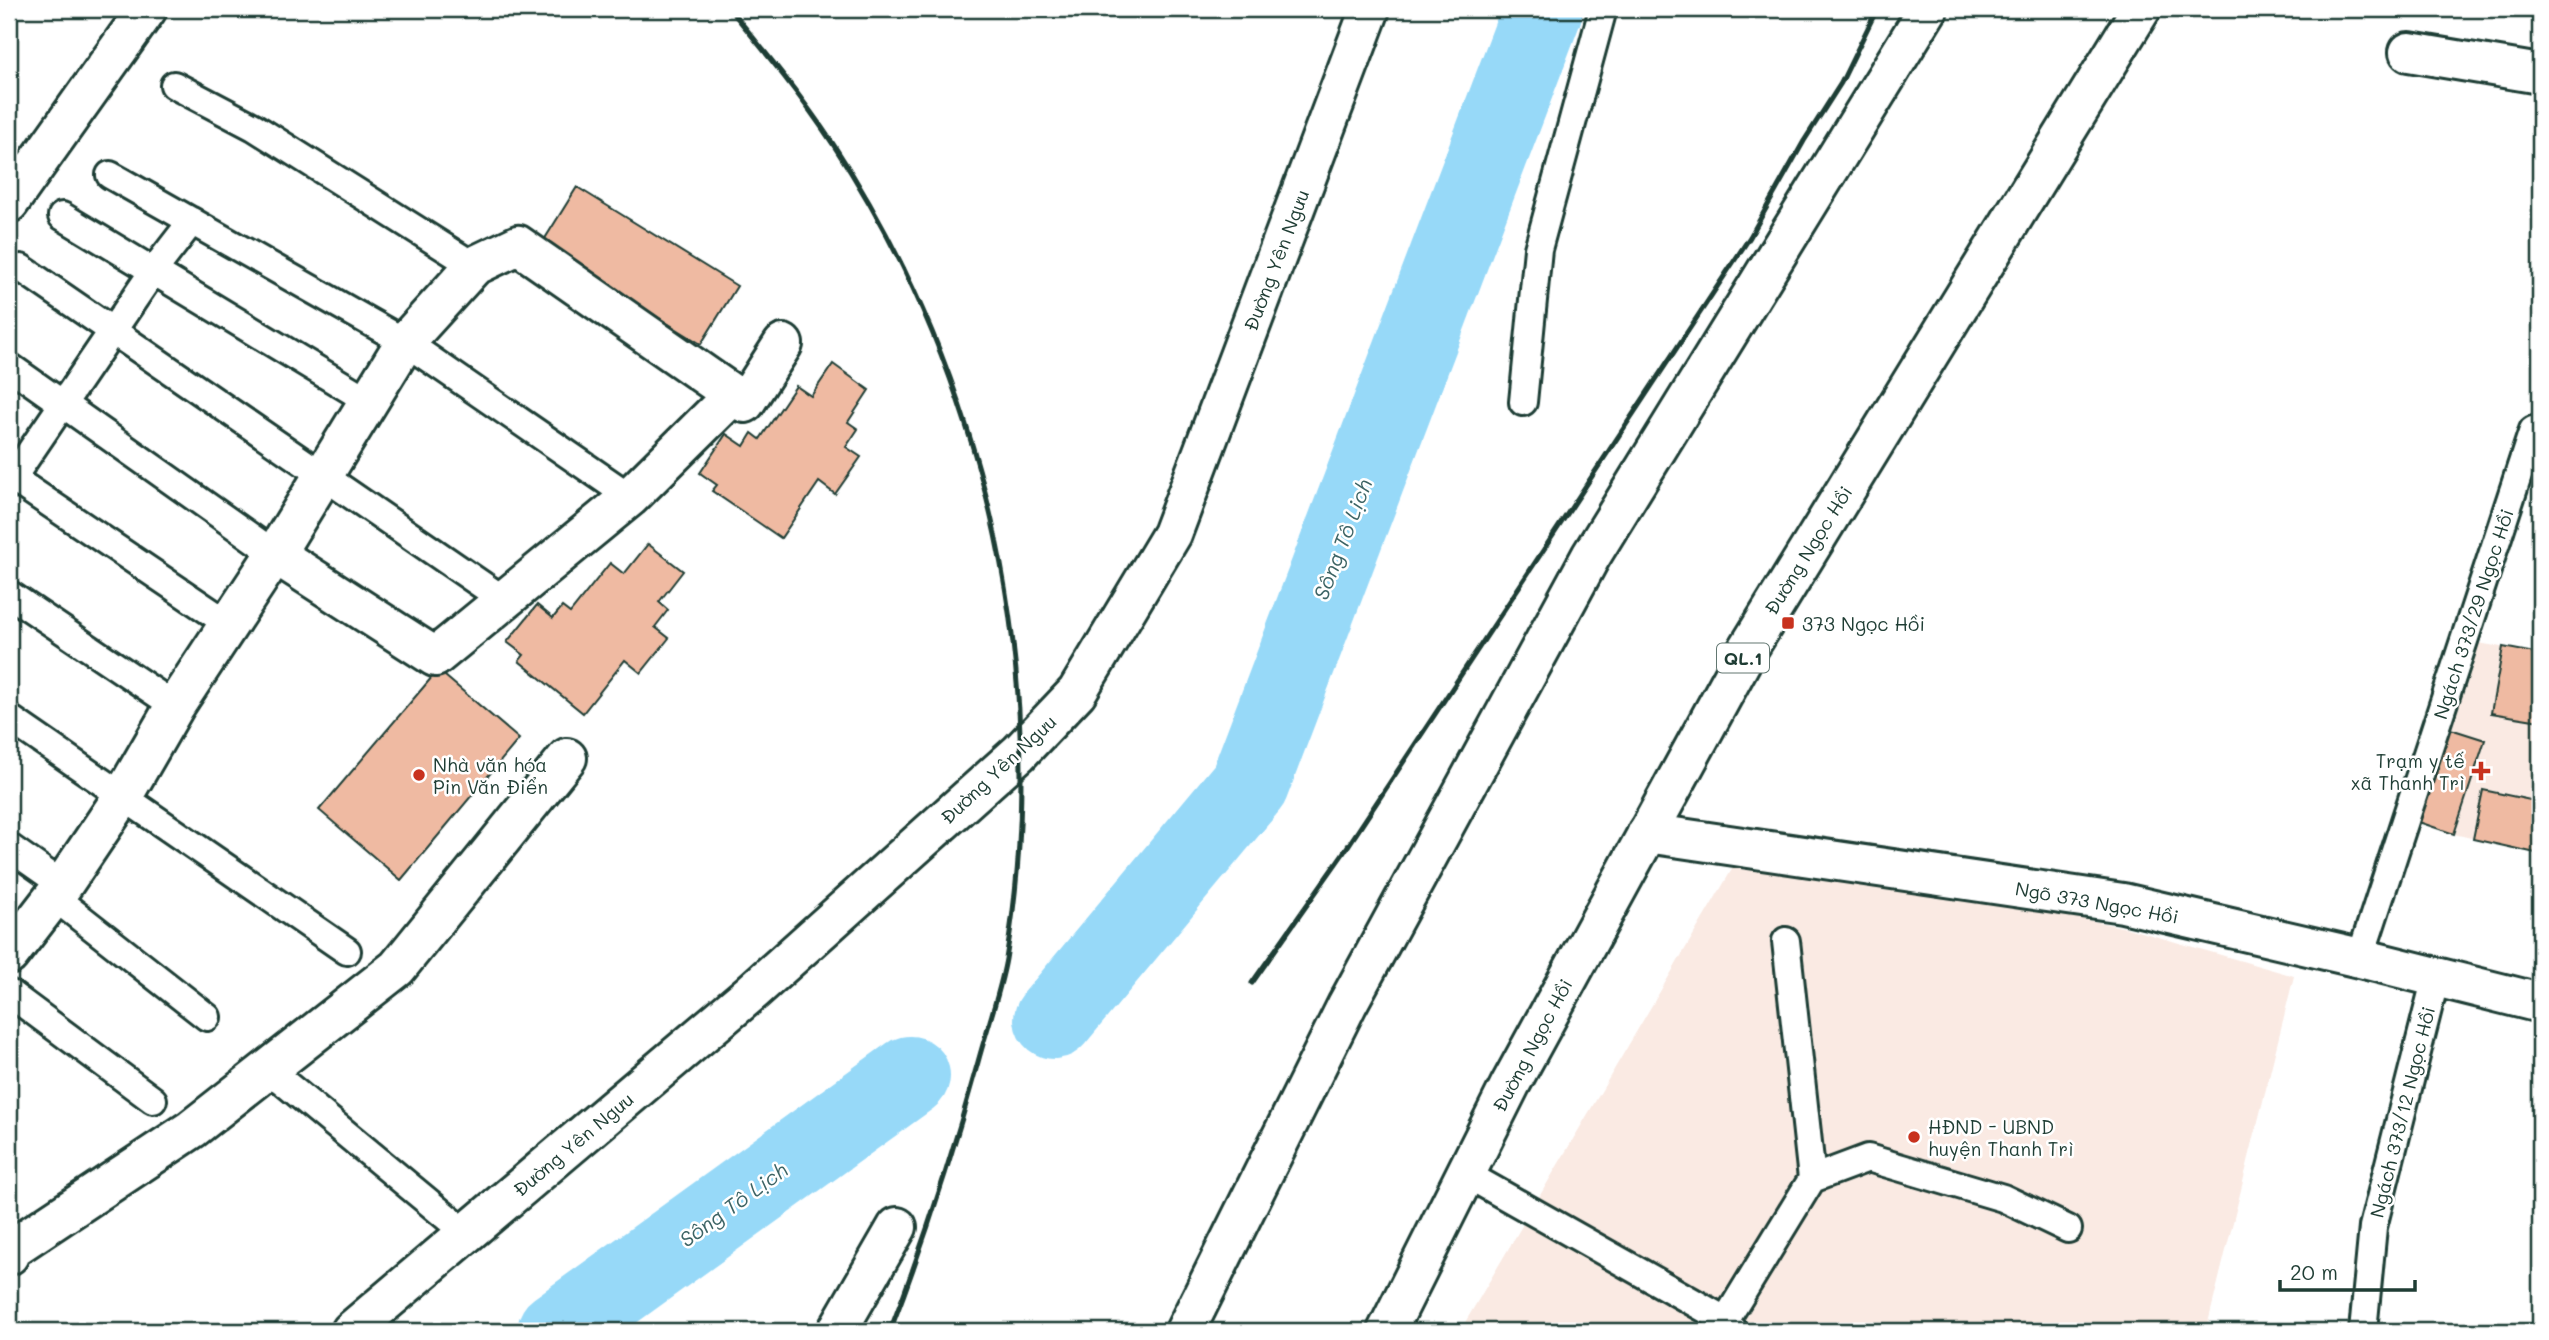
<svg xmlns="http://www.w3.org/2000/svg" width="2549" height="1340" font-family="Mali,sans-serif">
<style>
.built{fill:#faeae3}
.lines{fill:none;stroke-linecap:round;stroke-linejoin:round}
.river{stroke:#97d9f8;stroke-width:80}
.building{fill:#efbaa2;stroke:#1f3d34;stroke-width:2}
.lane-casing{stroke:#1f3d34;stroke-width:32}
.street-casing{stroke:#1f3d34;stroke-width:44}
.secondary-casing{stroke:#1f3d34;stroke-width:44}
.highway-casing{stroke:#1f3d34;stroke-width:44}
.lane{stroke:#fff;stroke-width:26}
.street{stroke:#fff;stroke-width:38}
.secondary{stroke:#fff;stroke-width:38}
.highway{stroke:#fff;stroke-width:38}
.rail{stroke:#1f3d34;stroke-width:5}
.poi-dot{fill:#c8321e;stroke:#fff;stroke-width:2.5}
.labels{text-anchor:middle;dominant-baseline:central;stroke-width:5;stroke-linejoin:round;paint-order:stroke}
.shield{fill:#fff;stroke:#627771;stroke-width:2}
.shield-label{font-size:18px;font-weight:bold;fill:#1f3d34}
.street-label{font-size:19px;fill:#1f3d34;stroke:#fff}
.poi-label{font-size:19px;fill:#1f3d34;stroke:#fff;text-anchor:start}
.water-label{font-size:21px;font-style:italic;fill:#3d6465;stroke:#fff}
</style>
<rect width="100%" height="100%" fill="#fff"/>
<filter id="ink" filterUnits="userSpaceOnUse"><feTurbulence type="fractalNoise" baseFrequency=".0143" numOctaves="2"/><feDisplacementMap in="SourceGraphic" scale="14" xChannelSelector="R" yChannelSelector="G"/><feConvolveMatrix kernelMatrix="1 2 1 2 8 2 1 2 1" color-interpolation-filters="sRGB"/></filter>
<g filter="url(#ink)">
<path class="built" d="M2473,642L2540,654V854L2454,834L2407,818Z
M1734,866L1888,880L2127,928L2294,976L2206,1331H1460Z"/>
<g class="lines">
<path class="river" d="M1054,1019L1249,785L1543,9
M557,1331L910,1076"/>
</g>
<path class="building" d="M577,187L737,286L701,344L541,245Z
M833,364L869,390L848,422L858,429L846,447L861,457L835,494L819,482L781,538L712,491L717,485L700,473L726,434L744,446L752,433L760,439L796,386L811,396Z
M648,544L683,571L659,602L668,610L655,627L669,638L641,673L625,660L583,713L519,661L524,655L507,642L537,605L553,618L562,607L570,613L610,563L624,574Z
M2503,647L2540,654V721L2491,713Z
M438,670L519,739L401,880L319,810Z
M2438,725L2485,740L2454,834L2407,818Z
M2483,790L2540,802V854L2473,839Z"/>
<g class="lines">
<g class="lane-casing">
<path id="lane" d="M174,85L254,127L474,266
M110,175L405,342L630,497
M62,216L369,401
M21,268L504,600
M9,366L275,554
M1523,402L1538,249L1603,9
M9,476L230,625
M9,483L154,270L192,221
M9,594L175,706
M9,718L347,951
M9,847L63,885
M54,897L207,1017
M1786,941L1812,1179
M2360,958L2533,430
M9,993L153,1100
M269,1070L467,1234
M1466,1174L1725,1320L1734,1331
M1719,1331L1812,1179L1868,1158L2003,1198L2068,1229
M2363,1331L2373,1227L2436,977"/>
</g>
<g class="street-casing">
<path id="street" d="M2409,52L2540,74
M9,203L147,9
M275,554L435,657L630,497L734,394
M1647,833L2123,903L2360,958L2540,1003
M9,955L63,885L123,796L175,706L275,554L405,342L474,266L518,245L745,403L783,344
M9,1255L11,1249L192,1129L397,968L567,758
M837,1331L897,1227"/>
</g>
<g class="secondary-casing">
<path id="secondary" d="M351,1331L752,992L1019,753L1077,692L1172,534L1370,9"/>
</g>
<g class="highway-casing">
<path id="highway" d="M1185,1331L1347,1005L1591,556L1928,9
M1387,1331L1510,1085L1748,649L2141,9"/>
</g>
<use href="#lane" class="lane"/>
<use href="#street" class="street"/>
<use href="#secondary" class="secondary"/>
<use href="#highway" class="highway"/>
<path class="rail" d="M730,9C766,53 802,97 833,144C988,380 1053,681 1006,959C1000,993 987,1028 978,1062C953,1153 924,1243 890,1331
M1252,983L1342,855L1750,237L1804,141L1841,83L1877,9"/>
</g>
</g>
<g class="poi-dot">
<rect x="1781" y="616" width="14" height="14" rx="3.5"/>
<path d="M2477.5 760.5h7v7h7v7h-7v7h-7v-7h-7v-7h7z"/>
<circle cx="419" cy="775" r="7"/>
<circle cx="1914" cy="1137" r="7"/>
</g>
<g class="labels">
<rect class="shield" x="1717" y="643.5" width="52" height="29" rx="5"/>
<g class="shield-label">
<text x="1743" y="658">QL.1</text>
</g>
<g class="street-label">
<text transform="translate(1276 260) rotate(-69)">Đường Yên Ngưu</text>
<text transform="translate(1808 550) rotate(-58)">Đường Ngọc Hồi</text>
<text transform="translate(2473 614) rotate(-72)">Ngách 373/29 Ngọc Hồi</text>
<text transform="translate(998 769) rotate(-43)">Đường Yên Ngưu</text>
<text transform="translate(2097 902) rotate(10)">Ngõ 373 Ngọc Hồi</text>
<text transform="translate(1532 1045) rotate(-62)">Đường Ngọc Hồi</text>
<text transform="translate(2402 1112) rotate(-76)">Ngách 373/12 Ngọc Hồi</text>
<text transform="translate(573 1144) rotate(-40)">Đường Yên Ngưu</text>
</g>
<g class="poi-label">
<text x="1802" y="623">373 Ngọc Hồi</text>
<text x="2465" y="760" text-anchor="end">Trạm y tế<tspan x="2465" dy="22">xã Thanh Trì</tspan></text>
<text x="433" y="764">Nhà văn hóa<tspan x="433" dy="22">Pin Văn Điển</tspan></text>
<text x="1928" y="1126">HĐND - UBND<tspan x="1928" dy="22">huyện Thanh Trì</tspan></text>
</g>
<g class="water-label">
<text transform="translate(1342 539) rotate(-69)">Sông Tô Lịch</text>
<text transform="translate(733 1204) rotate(-36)">Sông Tô Lịch</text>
</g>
</g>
<rect width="2549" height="1340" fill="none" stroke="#fff" stroke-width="35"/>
<rect x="18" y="18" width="2514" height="1305" fill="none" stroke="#1f3d34" stroke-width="2.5" filter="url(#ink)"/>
<path d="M2280 1280v10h135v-10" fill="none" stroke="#1f3d34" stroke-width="3.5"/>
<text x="2290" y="1280" font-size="21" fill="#1f3d34" stroke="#ffffff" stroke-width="5" paint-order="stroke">20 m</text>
</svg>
